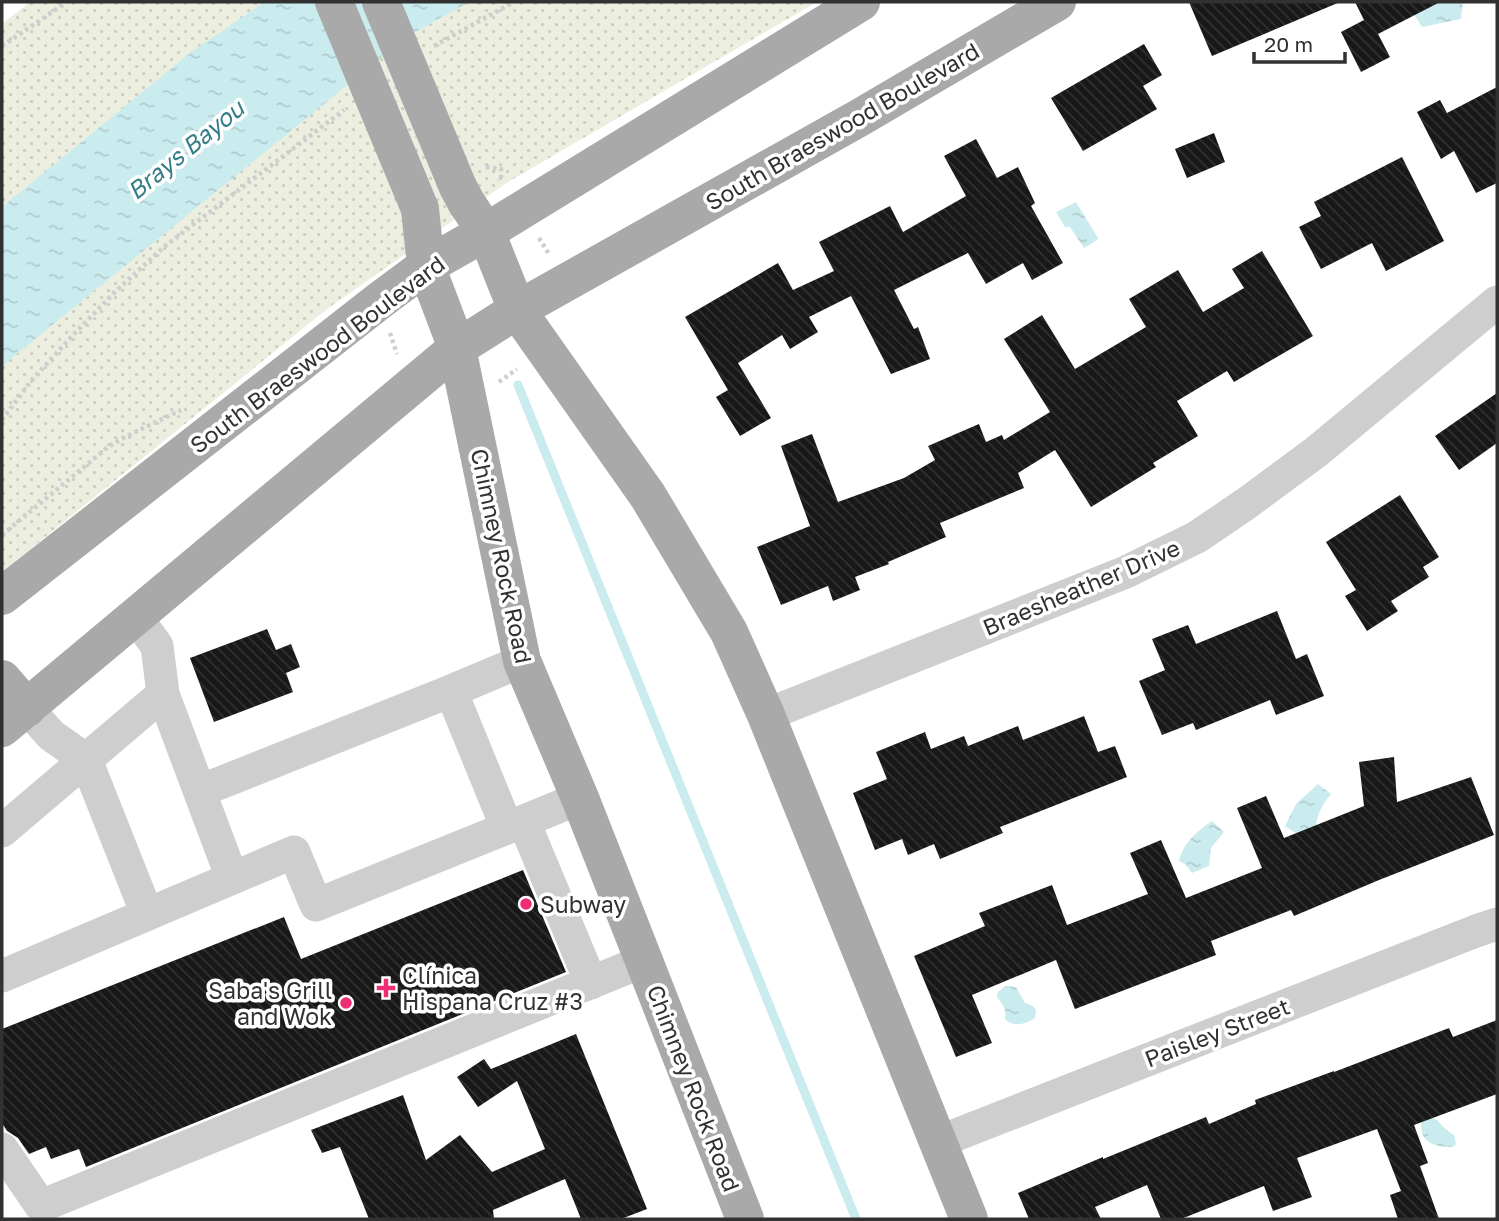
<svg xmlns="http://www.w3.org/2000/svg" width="1499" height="1221" font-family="'Golos Text',sans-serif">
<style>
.grass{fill:url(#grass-dots)}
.water{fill:url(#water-ripples)}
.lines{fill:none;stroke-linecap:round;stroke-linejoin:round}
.stream{stroke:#cbecef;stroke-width:9}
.building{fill:url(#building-back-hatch)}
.path{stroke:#cecece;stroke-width:4.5;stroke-dasharray:3.5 3.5;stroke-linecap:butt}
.minor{stroke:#cecece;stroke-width:33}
.major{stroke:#a9a9a9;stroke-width:38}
.major-bridge{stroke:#a9a9a9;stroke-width:38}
.poi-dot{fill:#ef2d76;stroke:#fff;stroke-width:2.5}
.labels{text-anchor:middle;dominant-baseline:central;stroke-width:7;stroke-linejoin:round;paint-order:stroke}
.street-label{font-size:23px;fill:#313131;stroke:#fff}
.poi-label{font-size:23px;fill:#313131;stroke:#fff;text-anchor:start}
.water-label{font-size:24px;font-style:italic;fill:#347e85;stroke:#fff}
</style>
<defs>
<pattern id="grass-dots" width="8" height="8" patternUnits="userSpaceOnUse" patternTransform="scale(1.75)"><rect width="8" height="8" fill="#ecefdf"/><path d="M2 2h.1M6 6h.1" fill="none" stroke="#cbcdc0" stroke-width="1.8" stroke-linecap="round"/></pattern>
<pattern id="water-ripples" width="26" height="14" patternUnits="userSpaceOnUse" patternTransform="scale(1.75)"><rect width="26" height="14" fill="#cbecef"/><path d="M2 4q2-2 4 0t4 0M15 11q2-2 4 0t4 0" fill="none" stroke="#afcbcd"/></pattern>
<pattern id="building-back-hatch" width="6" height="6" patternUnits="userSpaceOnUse" patternTransform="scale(1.75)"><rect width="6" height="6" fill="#181818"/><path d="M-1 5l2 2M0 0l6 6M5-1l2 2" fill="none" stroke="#313131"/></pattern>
</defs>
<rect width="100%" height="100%" fill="#fff"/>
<path class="grass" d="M30,2H817L508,182L327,309L2,572V24Z"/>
<path class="water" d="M264,2H469L405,38L2,366V207L190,53Z
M1414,2H1463L1461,19L1422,27L1410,8Z
M1076,202L1098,238L1097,240L1084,248L1070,227H1065L1056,212Z
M1318,784L1331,794C1322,805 1316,815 1316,830L1300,836L1285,826L1296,804Z
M1212,821L1224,832L1211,848L1209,866L1192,873L1185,864L1179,861C1184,841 1197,832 1212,821Z
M1006,986L1016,987L1025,1003L1033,1006L1036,1010L1035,1018C1026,1024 1013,1028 1005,1019C1005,1016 1006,1012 1004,1008C1000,997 989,997 1006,986Z
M1430,1117C1439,1119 1444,1130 1454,1135L1456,1144L1453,1147C1436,1147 1420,1144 1421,1123Z"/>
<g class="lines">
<path class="stream" d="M518,385L856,1219"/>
</g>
<path class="building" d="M1189,2H1340L1212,56Z
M1355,2H1440L1378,34L1390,57L1361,72L1341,32L1364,20Z
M1144,44L1162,75L1143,86L1157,109L1083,151L1051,98Z
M1497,87V183L1476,193L1454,151L1441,159L1417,112L1440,100L1447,113Z
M1214,133L1225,162L1187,178L1175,149Z
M976,139L997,178L1018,167L1035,203L1031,206L1063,263L1032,280L1023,263L986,284L968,253L894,290L914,329L918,327L930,359L891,374L851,296L809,317L818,332L790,349L782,335L738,363L771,418L740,436L716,397L728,390L685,317L778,263L793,290L834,271L819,242L890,206L903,232L966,196L944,156Z
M1402,157L1444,241L1386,271L1372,243L1321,269L1299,227L1321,216L1314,202Z
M1262,251L1313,336L1234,382L1227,371L1177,401L1198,436L1153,463L1156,467L1091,507L1055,450L1018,473L1024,488L940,523L946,537L888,562L889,564L855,577L860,590L833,601L828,586L781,605L757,547L810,526L781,446L812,434L838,502L904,478L935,460L928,446L979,424L986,442L1002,435L1004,440L1050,412L1004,339L1042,315L1075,369L1146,327L1129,299L1178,270L1203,312L1244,288L1232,269Z
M1497,393V443L1459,470L1435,436Z
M1400,495L1439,557L1423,567L1429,577L1391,601L1398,611L1367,631L1345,596L1356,590L1326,542Z
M1277,611L1296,659L1307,654L1324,696L1276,715L1270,700L1196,730L1193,723L1162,735L1139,681L1165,670L1152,639L1188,625L1196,644Z
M267,629L276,650L291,644L300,667L286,673L293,692L214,722L190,658Z
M1084,716L1098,752L1115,746L1127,777L1000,827L1003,833L940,859L934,844L908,855L902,839L875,850L853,793L887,779L876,752L925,732L931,749L964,736L968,746L1018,726L1023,740Z
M1394,757L1397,802L1471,777L1494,835L1379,880L1294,916L1291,910L1211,941L1216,955L1075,1009L1056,960L972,995L992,1043L956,1057L914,956L985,926L979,913L1052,885L1067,925L1148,894L1130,853L1161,840L1186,898L1262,868L1237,808L1266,796L1284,838L1364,806L1359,762Z
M523,870L566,972L86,1167L79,1149L51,1159L46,1147L29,1154L18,1138L7,1131L2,1123V1029L284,917L301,959Z
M1497,1020V1094L1414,1125L1428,1163L1420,1166L1439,1219H1398L1390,1195L1401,1191L1377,1129L1297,1158L1312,1197L1273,1211L1264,1186L1181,1219H1161L1147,1185L1095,1207L1101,1219H1029L1018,1193L1103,1157V1159L1206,1117L1209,1124L1256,1104L1255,1100L1334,1071V1072L1449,1028L1453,1037Z
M576,1034L647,1209L621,1219H581L565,1179L493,1210L494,1219H369L340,1147L322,1153L311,1130L403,1095L426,1160L460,1135L492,1172L545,1149L517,1081L478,1107L457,1077L484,1059L491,1069Z"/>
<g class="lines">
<path class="path" d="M2,46L67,2
M434,46L514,2
M486,167L501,169V179L498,181
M539,238L549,254
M390,333L397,354
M499,382L517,369
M2,420L31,381L74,334L117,290L165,246L344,110
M2,535L108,447L123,438L181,410"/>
<path class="minor" d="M136,617L157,646L163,694L232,878
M451,691L522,661
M27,708L51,735L86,760L147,914
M766,715L1126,572L1197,537L1247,503L1316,452L1497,302
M524,822L591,983
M507,828L580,798
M2,831L163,694
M2,976L294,852L316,905L507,828L451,691L200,791
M938,1142L1476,931L1497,924
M2,1149L41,1206L644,961"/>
<path class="major" d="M458,187L466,202L486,232L517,310L648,496L729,632L766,715L969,1219
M420,209L426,266L457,348L522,661L580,798L644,961L745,1219
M2,596L379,301L426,266L486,232L861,2
M2,679L27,708
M2,728L457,348L517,310L859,118L1057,2"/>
<path class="major-bridge" d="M334,2L420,209
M381,2L458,187"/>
</g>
<g class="poi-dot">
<circle cx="526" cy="904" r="7"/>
<path d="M382.5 977.5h7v7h7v7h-7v7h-7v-7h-7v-7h7z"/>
<circle cx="346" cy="1003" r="7"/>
</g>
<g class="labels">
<g class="street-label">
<text transform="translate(842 126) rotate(-30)">South Braeswood Boulevard</text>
<text transform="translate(317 354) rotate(-37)">South Braeswood Boulevard</text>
<text transform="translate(502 556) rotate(78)">Chimney Rock Road</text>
<text transform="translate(1081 587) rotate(-23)">Braesheather Drive</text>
<text transform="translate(1217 1032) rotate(-21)">Paisley Street</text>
<text transform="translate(694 1088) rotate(69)">Chimney Rock Road</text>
</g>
<g class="poi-label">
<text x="540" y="904">Subway</text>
<text x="402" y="975">Clínica<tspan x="402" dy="26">Hispana Cruz #3</tspan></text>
<text x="332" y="990" text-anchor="end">Saba's Grill<tspan x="332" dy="26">and Wok</tspan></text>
</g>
<g class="water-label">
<text transform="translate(185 149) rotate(-39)">Brays Bayou</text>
</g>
</g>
<rect width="1499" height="1221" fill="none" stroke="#313131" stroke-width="7"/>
<path d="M1254 52v10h91v-10" fill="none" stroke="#313131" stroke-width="3.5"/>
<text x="1264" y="52" font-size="21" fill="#313131" stroke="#ffffff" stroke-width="5" paint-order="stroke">20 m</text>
</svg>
